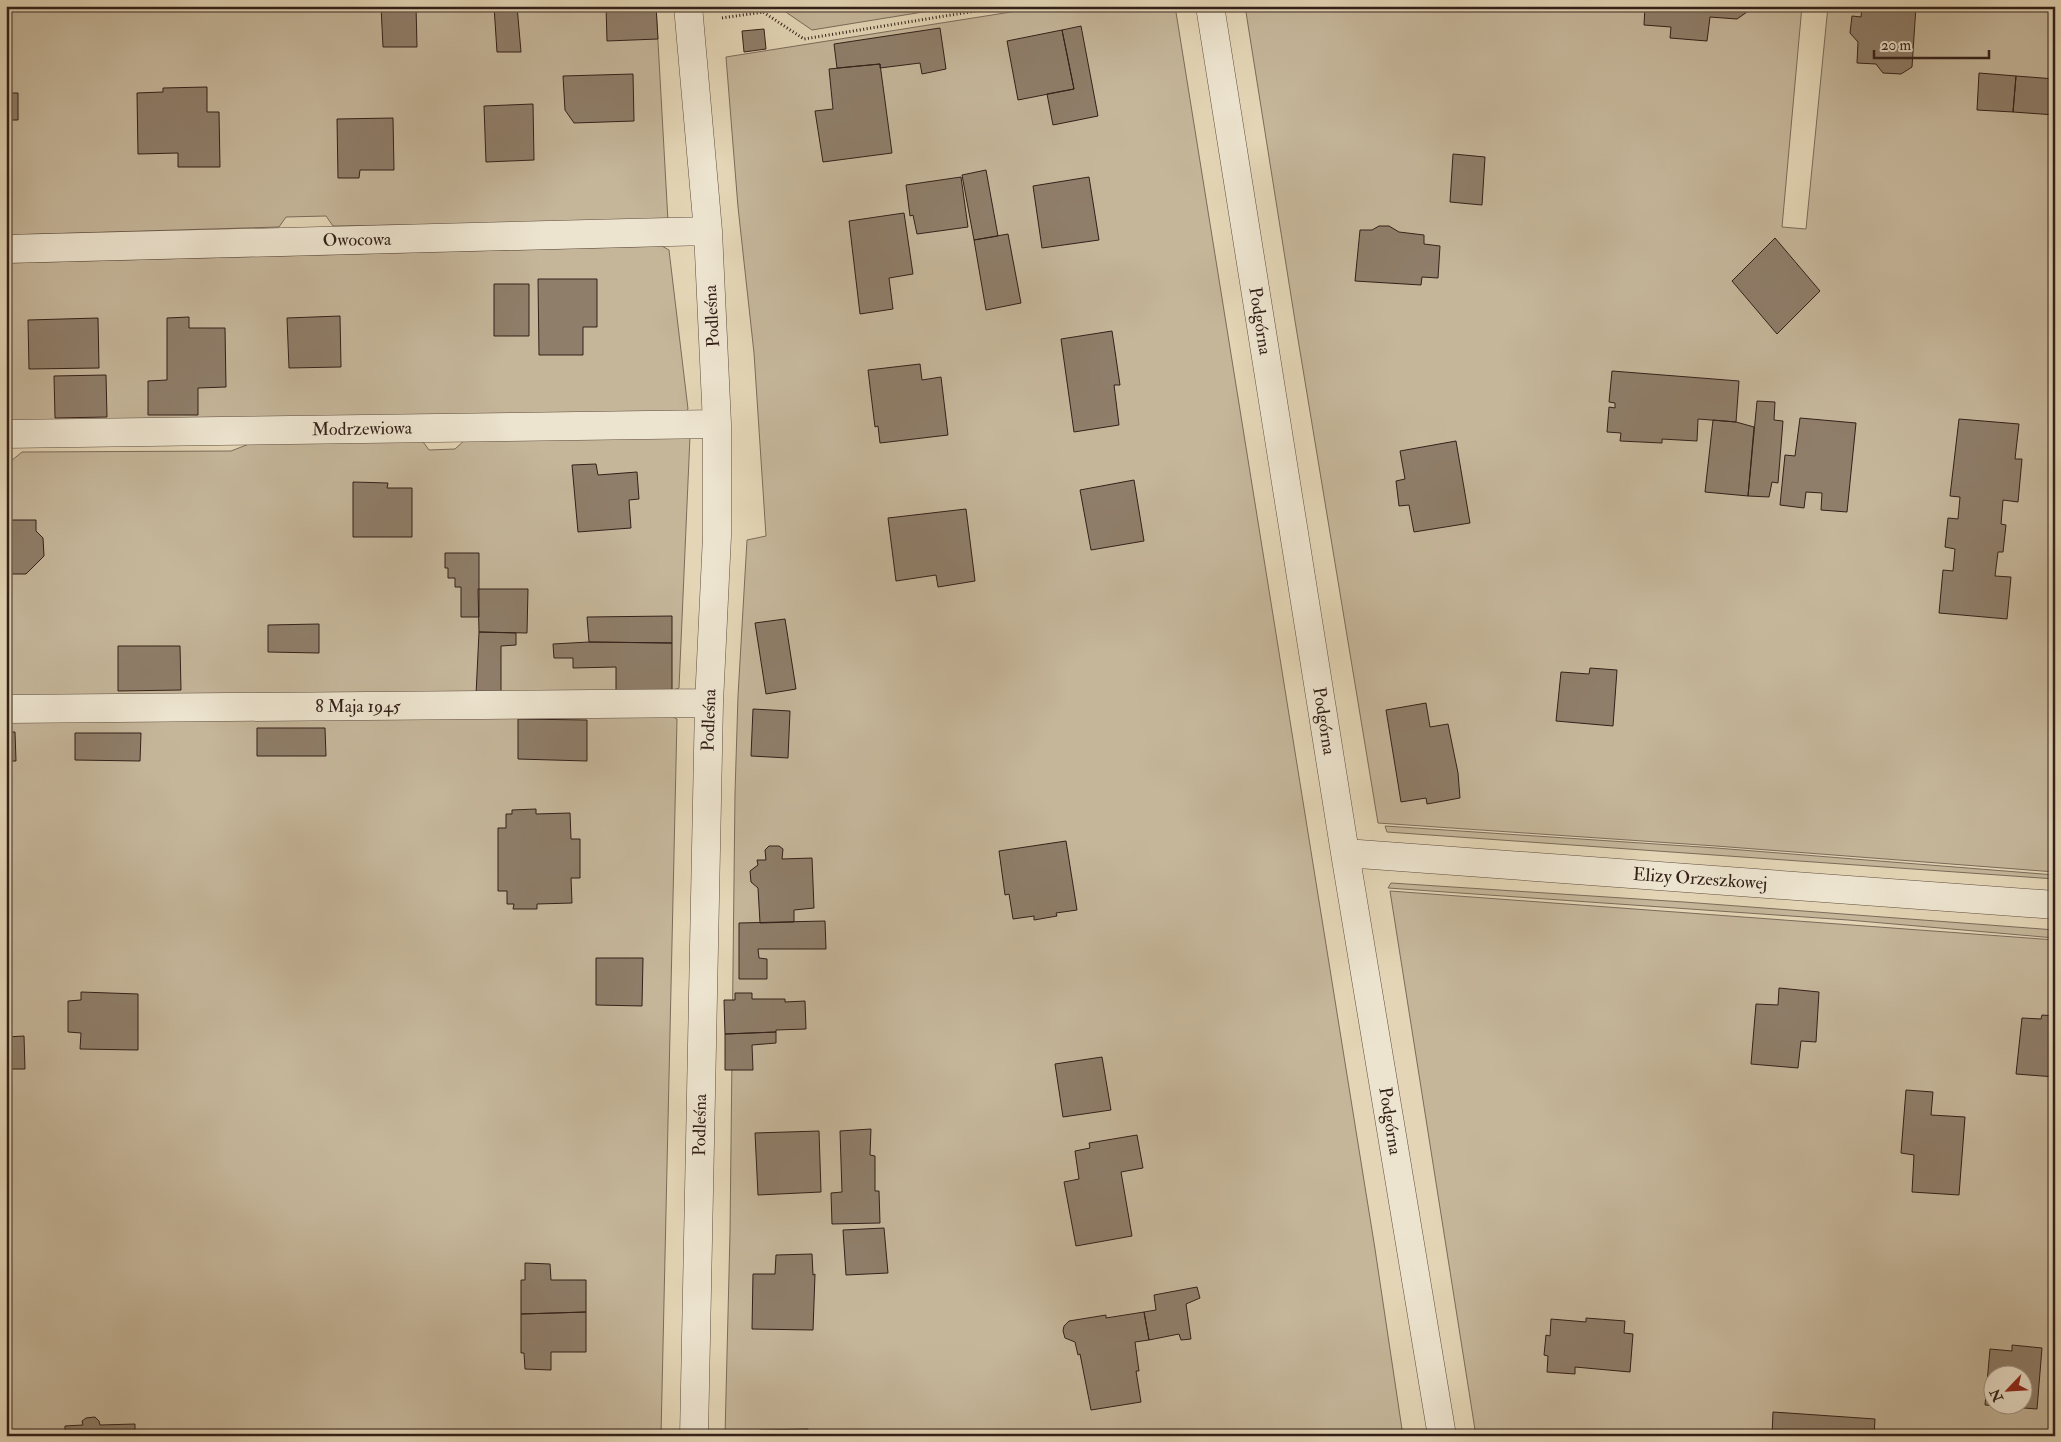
<svg xmlns="http://www.w3.org/2000/svg" width="2061" height="1442" font-family="'IM FELL Double Pica',serif">
<style>
.green{fill:#c5b69a;stroke:#7c6b5a;fill-rule:evenodd}
.building{fill:#8f7e6a;stroke:#332019;fill-rule:evenodd}
.lines{fill:none;stroke-linecap:round;stroke-linejoin:round}
.minor-casing{stroke:#5f4d40;stroke-width:29}
.path{stroke:#332019;stroke-width:3;stroke-dasharray:1 2.5;stroke-linecap:butt}
.minor{stroke:#ede4cf;stroke-width:28}
.labels{text-anchor:middle;dominant-baseline:central;stroke-width:4.5;stroke-linejoin:round;paint-order:stroke}
.street-label{font-size:18px;fill:#332019;stroke:#ede4cf}
</style>
<rect width="100%" height="100%" fill="#e3d5b5"/>
<filter id="stains"><feTurbulence type="fractalNoise" baseFrequency=".004" numOctaves="4"/><feColorMatrix values="0 0 0 0 .2 0 0 0 0 .09 0 0 0 0 .02 0 0 0 .5 -.17"/></filter>
<radialGradient id="worn" r=".72"><stop offset=".6" stop-color="#630" stop-opacity="0"/><stop offset="1" stop-color="#630" stop-opacity=".3"/></radialGradient>
<path class="green" d="M6,6H656L668,221L333,226L326,216L286,217L279,227L6,235Z
M777,6H960L812,30Z
M1049,6H1175L1375,1249L1403,1436H725L730,1233L735,793L738,696L747,540L766,536L754,353L738,207L726,57Z
M1245,6H1802L1782,227L1806,229L1828,6H2055V872L1716,846L1378,823L1295,321Z
M662,246L669,250L688,409L684,414L6,423V263Z
M690,436L679,688L671,691L6,696V461H11L22,452L231,451L249,444L421,439L429,450L455,449L466,439Z
M663,712L677,719L661,1436H6V721Z
M1385,826L1716,848L2055,875V879L1387,832Z
M1391,883L1684,902L2055,930V938L1848,920L1388,888Z
M1390,891L2055,940V1436H1476ZM1994,1374H2024V1404H1994Z"/>
<path class="building" d="M381,6H416L417,47H383Z
M494,6H517L521,52H497Z
M606,6H656L658,39L607,41Z
M1468,6H1529L1528,9L1468,11Z
M1645,6H1747V12L1737,19L1710,17L1707,41L1670,38L1671,27L1644,25Z
M1862,6H1916L1912,67L1901,74L1883,73L1876,64L1857,63L1858,42L1850,33L1852,16L1861,17Z
M1081,26L1098,116L1053,125L1047,94L1074,89L1062,30Z
M940,28L946,69L922,74L920,63L880,68V64L837,68L834,44Z
M764,29L766,49L744,52L742,31Z
M1062,30L1074,89L1018,100L1007,41Z
M880,64L892,153L823,162L815,111L833,109L829,69Z
M1979,73L2016,76L2013,112L1977,110Z
M633,74L634,121L574,123L565,110L563,76Z
M2016,76L2055,79V115L2013,112Z
M207,87V112H219L220,167H178V153L138,154L137,93L163,92V88Z
M6,93H18V120H9L8,148H6Z
M533,104L534,160L486,162L484,106Z
M393,118L394,170H360L359,178H338L337,119Z
M1453,154L1485,157L1482,205L1450,202Z
M986,170L998,236L974,240L962,175Z
M961,177L968,227L917,234L913,215L910,216L906,185Z
M1089,177L1099,240L1042,248L1033,186Z
M904,213L913,274L889,278L893,309L860,314L849,221Z
M1379,226H1389L1399,232L1424,235V244L1440,246L1438,278L1422,277L1421,285L1355,281L1360,230H1372Z
M1008,234L1021,303L986,310L974,240Z
M1775,238L1820,291L1777,334L1732,281Z
M538,279H597V327H583V355H539Z
M494,284H529V336H494Z
M340,316L341,367L289,368L287,318Z
M189,317V328H225L226,387L198,388V415H148V381L167,380V318Z
M98,318L99,368L29,369L28,320Z
M1112,331L1120,385H1114L1119,425L1074,432L1061,339Z
M920,364L922,380L941,377L948,435L880,443L878,426L875,427L868,370Z
M1612,371L1739,381L1736,422L1698,419L1697,441L1662,439V443L1620,441L1621,433L1607,432L1609,407L1615,408V403L1609,402Z
M106,375L107,417L55,418L54,376Z
M1757,401L1775,402L1774,420L1783,421L1778,483L1772,482L1769,497L1748,496Z
M1800,418L1856,423L1847,512L1821,510L1822,493L1806,492L1804,508L1780,505L1785,455L1795,456Z
M1959,419L2019,424L2015,459H2022L2018,502L2003,500L2001,524L2006,525L2003,552H1998L1995,576L2011,577L2007,619L1939,613L1943,570L1953,571L1955,549L1945,547L1948,518L1958,519L1960,497L1950,496Z
M1713,420L1736,422L1754,427L1748,496L1705,492Z
M1456,441L1470,523L1414,532L1409,505L1399,506L1396,481L1405,479L1400,451Z
M596,464L598,475L637,472L639,499L629,500L631,528L578,532L572,465Z
M1134,480L1144,541L1091,550L1080,490Z
M353,482L388,483L387,488H412V537H353Z
M966,509L975,581L938,587L936,575L896,581L888,518Z
M6,520H36V531L43,538L44,556L26,574H6Z
M445,553H479V617H461V587H455V578H448V568H445Z
M478,589H528L527,633L479,632Z
M672,616V643L589,642L587,617Z
M785,619L796,689L766,694L755,623Z
M319,624V653L268,652V625Z
M479,632L516,633V645L501,646V698L476,695Z
M589,642L672,643V693L616,692V667L573,668V658H554L553,644Z
M118,646H180L181,690L118,691Z
M1590,668L1617,670L1613,726L1556,721L1561,672L1589,674Z
M1426,703L1430,727L1448,724L1458,773L1460,798L1427,804L1426,798L1401,802L1386,710Z
M753,709L790,711L788,758L751,756Z
M518,719L587,720V761L518,759Z
M257,728H325L326,756H257Z
M6,732H15L16,761H6Z
M75,733H141L140,761L75,760Z
M536,809V814L570,813L571,839H580V878H571L572,903L537,904V909H513L514,904H507V891H498V828H506V814H512V810Z
M1066,841L1077,910L1056,913L1057,916L1034,920V916L1013,919L1009,894L1005,895L999,851Z
M769,846H779L783,849L782,859L812,858L814,908L794,910V922L760,923L758,888L751,882L750,871L758,865L757,860H766L765,850Z
M825,921L826,949H758L759,958L767,959V979H739V923Z
M596,958H643L642,1006L596,1005Z
M1779,988L1819,992L1816,1042L1801,1041L1798,1068L1751,1064L1756,1004L1778,1005Z
M81,992L138,994V1050L80,1049L81,1033L68,1032V1001L81,1000Z
M735,993H752V999H785V1002L805,1001L806,1029L776,1030V1032L725,1034L724,1000H735Z
M2042,1015L2055,1016V1077L2016,1074L2022,1018L2041,1019Z
M776,1032V1043L752,1045L753,1070H725V1034Z
M24,1036L25,1069H6V1037Z
M1102,1057L1111,1110L1063,1117L1055,1064Z
M1906,1090L1933,1092L1931,1115L1965,1117L1959,1195L1912,1192L1914,1155L1901,1153Z
M871,1129L870,1155L875,1156V1191H879L880,1223L832,1224L831,1193L842,1192L840,1131Z
M819,1131L821,1192L758,1195L755,1133Z
M1137,1135L1143,1168L1121,1172L1132,1236L1076,1246L1064,1182L1079,1179L1075,1151L1090,1148L1089,1143Z
M884,1228L888,1273L846,1275L843,1230Z
M812,1254L813,1275L815,1274L813,1330L752,1329L753,1274H775L776,1255Z
M525,1263L550,1264L551,1280H586V1312L521,1314V1280H525Z
M1197,1287L1200,1298L1186,1304L1191,1339L1181,1340L1179,1334L1149,1340L1144,1312L1156,1310L1154,1295Z
M586,1312V1352H551V1370L525,1369L524,1353H521V1314Z
M1144,1312L1149,1340L1135,1342L1139,1371H1136L1141,1402L1091,1410L1080,1354L1078,1355L1075,1342L1065,1338L1063,1331L1064,1326L1069,1321L1106,1315V1318Z
M1586,1318L1625,1321L1624,1333L1633,1334L1630,1372L1575,1367V1374L1547,1372L1548,1356L1544,1355L1546,1335L1550,1336L1551,1319L1586,1322Z
M2012,1345L2042,1348L2037,1409L1985,1405L1990,1349L2012,1351ZM1994,1374H2024V1404H1994Z
M1773,1412L1875,1419L1874,1436H1772Z
M95,1417L99,1421L100,1425L135,1424V1436H65V1426L83,1425L82,1421L86,1418Z
M808,1429V1436H760V1430Z"/>
<g class="lines">
<g class="minor-casing">
<path id="minor" d="M688,6L708,231L717,424V536L709,703L694,1436
M1210,6L1345,853L1442,1436
M6,249L708,231
M6,434L717,424
M6,709L709,703
M1345,853L2055,905"/>
</g>
<path class="path" d="M722,18L763,12L804,39L1006,6"/>
<use href="#minor" class="minor"/>
</g>
<g class="labels">
<g class="street-label">
<text transform="translate(357 240) rotate(-1)">Owocowa</text>
<text transform="translate(712 316) rotate(-93)">Podleśna</text>
<text transform="translate(1260 321) rotate(81)">Podgórna</text>
<text transform="translate(362 429) rotate(-1)">Modrzewiowa</text>
<text x="358" y="706">8 Maja 1945</text>
<text transform="translate(709 720) rotate(-88)">Podleśna</text>
<text transform="translate(1324 721) rotate(81)">Podgórna</text>
<text transform="translate(1700 879) rotate(4)">Elizy Orzeszkowej</text>
<text transform="translate(1390 1121) rotate(81)">Podgórna</text>
<text transform="translate(700 1125) rotate(-89)">Podleśna</text>
</g>
</g>
<rect width="2061" height="1442" fill="none" stroke="#e3d5b5" stroke-width="25"/>
<rect x="8" y="8" width="2046" height="1427" fill="none" stroke="#332019" stroke-width="2.5"/>
<rect x="12" y="12" width="2036" height="1417" fill="none" stroke="#332019"/>
<g transform="translate(2008 1390) rotate(245)"><circle r="24" fill="#ede4cf" stroke="#a39686"/>
<path d="M0-4L9 19L0 12L-9 19Z" fill="#8f2418"/>
<text y="-8" font-size="14" font-weight="bold" text-anchor="middle" fill="#332019">N</text>
</g>
<path d="M1874 50v8h115v-8" fill="none" stroke="#332019" stroke-width="2.5"/>
<text x="1881" y="50" font-size="15" fill="#332019" stroke="#ede4cf" stroke-width="4" paint-order="stroke">20 m</text>
<rect width="100%" height="100%" filter="url(#stains)"/>
<rect width="100%" height="100%" fill="url(#worn)"/>
</svg>
